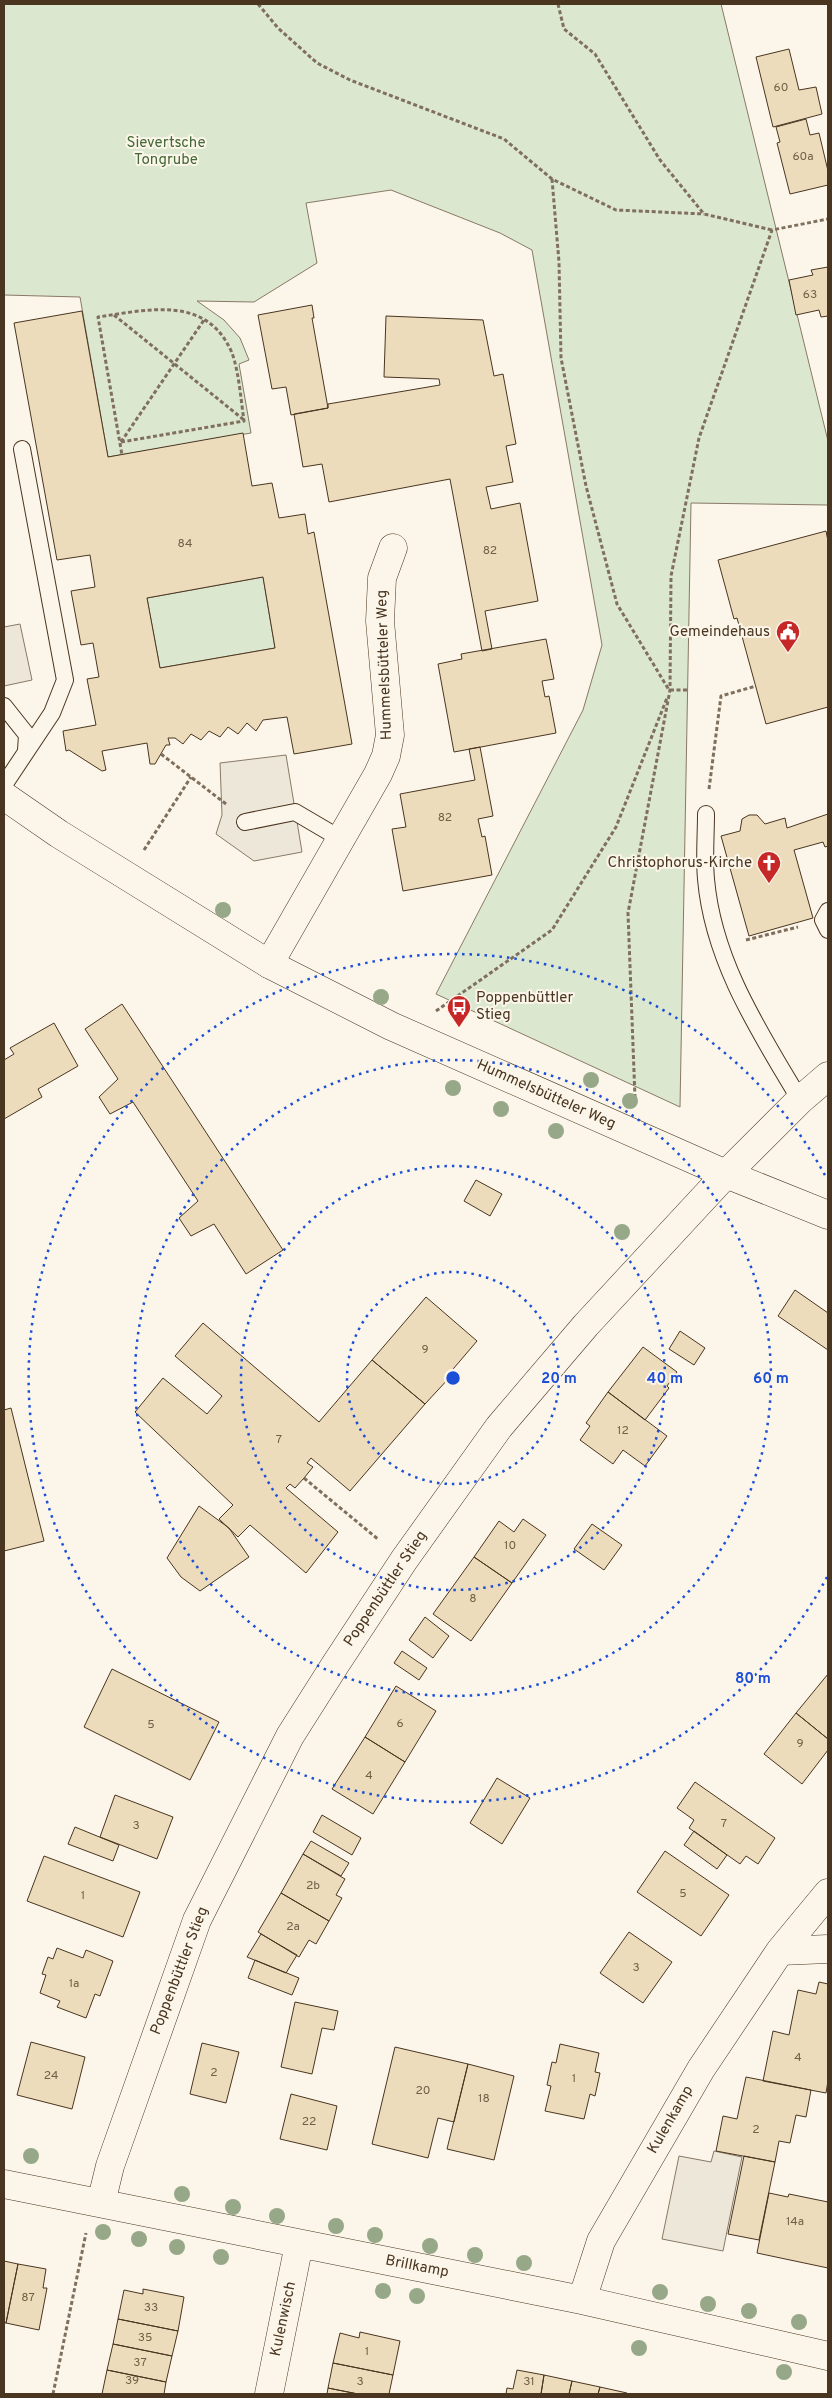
<svg xmlns="http://www.w3.org/2000/svg" width="832" height="2398" font-family="Overpass,sans-serif">
<style>
.green{fill:#dce7d0;stroke:#887966}
.parking{fill:#ede7d9;stroke:#887966}
.building{fill:#ecdcbc;stroke:#4a3520;fill-rule:evenodd}
.lines{fill:none;stroke-linecap:round;stroke-linejoin:round}
.service-casing{stroke:#4a3520;stroke-width:18}
.minor-casing{stroke:#4a3520;stroke-width:29}
.tertiary-casing{stroke:#4a3520;stroke-width:29}
.path{stroke:#7f6f5c;stroke-width:3;stroke-dasharray:4 2.5;stroke-linecap:butt}
.service{stroke:#fbf6e9;stroke-width:16}
.minor{stroke:#fbf6e9;stroke-width:28}
.tertiary{stroke:#fbf6e9;stroke-width:28}
.tree{fill:#96a887}
.ring{fill:none;stroke:#1d4ed8;stroke-width:2.5;stroke-dasharray:2.5 5}
.labels{text-anchor:middle;dominant-baseline:central;stroke-width:4;stroke-linejoin:round;paint-order:stroke}
.number-label{font-size:12px;fill:#725f47}
.park-label{font-size:15px;fill:#436837;stroke:#fbf6e9}
.poi-label{font-size:15px;fill:#4a3520;stroke:#fbf6e9;text-anchor:end}
.street-label{font-size:15px;fill:#4a3520;stroke:#fbf6e9}
.centre{fill:#1d4ed8;stroke:#fbf6e9;stroke-width:2.5}
.ring-label{font-size:15px;text-anchor:middle;font-weight:bold;fill:#1d4ed8;stroke:#fbf6e9;stroke-width:4;stroke-linejoin:round;paint-order:stroke}
</style>
<rect width="100%" height="100%" fill="#fbf6e9"/>
<path class="green" d="M4,4H721L828,441V505L691,503L680,1107L436,994L583,710L602,645L532,250L500,233L391,190L306,203L317,263L254,302L197,301L224,320L240,338L249,360L239,364L251,433L108,457L80,297L4,295Z
M263,577L275,648L160,668L147,598Z"/>
<path class="parking" d="M20,624L32,680L4,686V627Z
M286,755L302,852L254,861L216,834L222,815L220,763Z
M714,2151L742,2157L723,2251L662,2239L679,2156L711,2162Z"/>
<path class="building" d="M789,49L799,90L816,87L822,114L773,127L756,57Z
M806,119L810,135L819,133L828,171V185L790,194L777,143L780,142L776,127Z
M828,267V316L821,317L819,310L796,315L789,280L813,275L811,270Z
M312,305L314,318H312L328,408L291,415L286,387L272,389L258,315Z
M82,311L108,457L243,433L252,486L272,483L279,518L305,514L308,534L314,532L352,744L294,754L287,717L263,720L256,731L247,723L238,734L228,727L220,737L209,731L201,740L191,734L183,744L175,738H168L170,745H166L155,764H150L147,743L102,751L106,770L102,771L69,750L66,751L63,731L96,725L87,679L99,677L93,643L81,645L71,591L95,587L90,555L57,560L14,323ZM263,577L275,648L160,668L147,598Z
M386,316L483,320L494,376L503,374L516,444L506,446L513,482L486,487L491,509L520,503L538,601L485,611L492,649L482,651L450,479L329,502L322,464L303,467L294,414L328,408V404L440,385L439,379L384,377Z
M826,531L828,541V707L766,724L737,618L734,619L718,560Z
M546,639L554,679L542,681L545,697L549,696L556,733L454,752L438,664L462,659L461,654Z
M480,747L493,816L478,819L482,837L485,836L492,875L403,891L392,829L406,827L400,794L475,780L469,749Z
M828,814V846L825,847L823,842L794,850L813,918L749,936L721,836L740,831L742,819L749,815H757L765,824L785,818L787,828Z
M122,1004L283,1250L246,1274L214,1224L191,1236L179,1218L198,1201L133,1102L110,1114L99,1097L118,1079L85,1029Z
M54,1023L78,1066L38,1089L42,1097L4,1119V1060L14,1054L10,1048Z
M476,1180L502,1194L490,1216L464,1201Z
M795,1290L828,1313V1350L778,1316Z
M426,1297L477,1341L448,1375L450,1377L425,1404L372,1360Z
M203,1323L319,1422L372,1360L425,1404L350,1491L311,1458L307,1463L313,1467L304,1478L295,1488L290,1484L286,1488L338,1532L306,1573L250,1525L238,1537L219,1519L233,1505L135,1412L163,1378L207,1414L222,1396L175,1356Z
M680,1331L705,1348L694,1365L669,1349Z
M643,1347L677,1372L667,1386L669,1388L645,1420L608,1392Z
M608,1392L667,1436L645,1466L623,1450L613,1464L580,1440L590,1426L586,1423Z
M11,1408L44,1541L4,1551V1410Z
M199,1506L229,1528L249,1557L200,1591L181,1577L167,1558Z
M523,1519L546,1535L512,1583L474,1557L499,1521L514,1532Z
M592,1524L622,1545L604,1570L574,1549Z
M474,1557L512,1583L471,1641L433,1614Z
M425,1617L449,1636L433,1658L409,1640Z
M402,1651L427,1668L419,1680L394,1663Z
M112,1669L219,1722L190,1780L84,1727Z
M828,1674V1739L796,1713Z
M396,1686L436,1711L405,1762L365,1737Z
M796,1713L828,1739V1750L802,1784L764,1754Z
M365,1737L405,1762L373,1814L332,1789Z
M497,1778L530,1798L502,1844L470,1823Z
M695,1782L775,1838L758,1864L746,1856L740,1864L689,1828L694,1820L677,1808Z
M115,1795L173,1817L157,1859L100,1837Z
M322,1815L361,1838L352,1855L313,1832Z
M75,1827L119,1845L113,1861L68,1844Z
M694,1831L727,1855L717,1869L684,1845Z
M311,1841L349,1863L341,1876L303,1854Z
M665,1851L729,1895L701,1936L637,1892Z
M303,1854L345,1879L336,1895L342,1898L329,1921L281,1893Z
M44,1856L140,1892L123,1937L27,1901Z
M281,1893L329,1921L316,1944L309,1940L299,1957L258,1932Z
M629,1932L672,1962L643,2003L600,1973Z
M261,1934L297,1955L286,1973L247,1957Z
M57,1948L83,1958L86,1950L113,1961L100,1996L95,1994L86,2018L57,2007L60,2001L40,1993L46,1975L42,1974L48,1957L53,1959Z
M255,1960L299,1978L292,1995L248,1978Z
M819,1982L828,1984V2081L826,2093L763,2081L773,2031L789,2035L798,1990L816,1994Z
M295,2002L338,2011L334,2030L322,2028L312,2074L281,2067Z
M31,2042L85,2057L72,2109L17,2095Z
M202,2043L239,2052L226,2103L190,2094Z
M560,2044L599,2053L595,2072L600,2073L595,2096L590,2094L584,2119L545,2111L551,2086L547,2085L552,2062L556,2063Z
M395,2047L468,2064L454,2122L438,2118L428,2158L372,2144Z
M468,2064L514,2076L494,2160L447,2149Z
M746,2077L811,2090L806,2117L796,2115L790,2143L779,2141L775,2162L716,2151L723,2116L737,2119Z
M291,2094L337,2106L327,2150L280,2139Z
M744,2156L775,2162L759,2240L728,2234Z
M769,2193L788,2197L789,2194L828,2202V2268L757,2253Z
M4,2261L18,2264L6,2323H4Z
M18,2264L46,2269L43,2288H47L39,2330L6,2323Z
M143,2289L184,2297L178,2331L118,2319L124,2290L143,2294Z
M118,2319L178,2331L172,2356L113,2344Z
M360,2332L400,2341L393,2375L333,2363L340,2333L359,2338Z
M113,2344L172,2356L166,2382L107,2370Z
M333,2363L393,2375L389,2394H358L328,2388Z
M107,2370L166,2382L164,2394H102Z
M517,2370L544,2375L541,2394H506L507,2388L513,2389Z
M544,2375L572,2381L569,2394H541Z
M572,2381L600,2387L598,2394H569Z
M600,2387L627,2393V2394H598Z
M328,2388L358,2394H327Z"/>
<g class="lines">
<g class="service-casing">
<path id="service" d="M4,706L27,735L26,750
M4,785L52,713L65,680L22,449
M706,814C706,835 704,858 706,879C713,961 759,1031 800,1100
M245,822L295,812L341,839
M828,911L823,920L828,930"/>
</g>
<g class="minor-casing">
<path id="minor" d="M269,964L378,774L386,756L390,735L380,621L382,578L393,548
M780,1951L828,1949
M4,2184L582,2300L828,2356
M101,2203L110,2166L197,1920L290,1736L335,1665L404,1560L499,1427L586,1325L726,1174L800,1100L828,1076
M582,2300L601,2241L701,2069L780,1951L828,1893
M269,2394L299,2244"/>
</g>
<g class="tertiary-casing">
<path id="tertiary" d="M4,796L59,834L269,964L391,1026L726,1174L828,1215"/>
</g>
<path class="path" d="M258,4L278,28L317,63L350,80L504,139L552,179L616,210L704,214
M558,4L564,29L595,54L660,160L704,214L772,230
M552,179L559,262L561,358L586,486L617,604L669,690
M114,315L244,420
M121,442L244,421C241,401 239,372 232,353C207,294 147,310 98,317L122,455
M121,442L204,320
M670,690H688
M161,754L226,804
M709,789L721,696L756,686
M144,850L191,777
M746,940L798,927
M436,1011L552,930L616,827L667,698
M635,1098L628,913L670,690L671,576L699,438L772,230L828,219
M304,1478L379,1540
M53,2394L86,2233"/>
<use href="#service" class="service"/>
<use href="#minor" class="minor"/>
<use href="#tertiary" class="tertiary"/>
</g>
<g class="tree">
<circle cx="223" cy="910" r="8"/>
<circle cx="381" cy="997" r="8"/>
<circle cx="591" cy="1080" r="8"/>
<circle cx="453" cy="1088" r="8"/>
<circle cx="630" cy="1101" r="8"/>
<circle cx="501" cy="1109" r="8"/>
<circle cx="556" cy="1131" r="8"/>
<circle cx="622" cy="1232" r="8"/>
<circle cx="31" cy="2156" r="8"/>
<circle cx="182" cy="2194" r="8"/>
<circle cx="233" cy="2207" r="8"/>
<circle cx="277" cy="2216" r="8"/>
<circle cx="336" cy="2226" r="8"/>
<circle cx="103" cy="2232" r="8"/>
<circle cx="375" cy="2235" r="8"/>
<circle cx="139" cy="2239" r="8"/>
<circle cx="430" cy="2246" r="8"/>
<circle cx="177" cy="2247" r="8"/>
<circle cx="475" cy="2255" r="8"/>
<circle cx="221" cy="2257" r="8"/>
<circle cx="524" cy="2263" r="8"/>
<circle cx="383" cy="2291" r="8"/>
<circle cx="660" cy="2292" r="8"/>
<circle cx="417" cy="2296" r="8"/>
<circle cx="708" cy="2304" r="8"/>
<circle cx="749" cy="2311" r="8"/>
<circle cx="799" cy="2322" r="8"/>
<circle cx="639" cy="2348" r="8"/>
<circle cx="784" cy="2372" r="8"/>
</g>
<g class="ring">
<circle cx="453" cy="1378" r="106"/>
<circle cx="453" cy="1378" r="212"/>
<circle cx="453" cy="1378" r="318"/>
<path d="M827 1577A424 424 0 1 1 827 1179"/>
</g>
<defs>
<g id="civic-pin" transform="scale(1.25)"><path d="M0 17L-7.5 6A9.5 9.5 0 1 1 7.5 6Z" fill="#c62828" stroke="#fbf6e9"/><path d="M-.6-6.5H3V-4.5H.6V-3L4-1V1h2V6H-6V1h2V-1L-.6-3ZM-1.2 2.5V6h2.4V2.5Z" fill="#fff"/></g>
<g id="church-pin" transform="scale(1.25)"><path d="M0 17L-7.5 6A9.5 9.5 0 1 1 7.5 6Z" fill="#c62828" stroke="#fbf6e9"/><path d="M-1.2-6h2.4v3.5h3.3v2.4h-3.3V6h-2.4V-.1h-3.3v-2.4h3.3Z" fill="#fff"/></g>
<g id="bus-pin" transform="scale(1.25)"><path d="M0 17L-7.5 6A9.5 9.5 0 1 1 7.5 6Z" fill="#c62828" stroke="#fbf6e9"/><path d="M-5-6H5V4H4V6H2V4H-2V6H-4V4H-5ZM-3.5-4V0h7V-4ZM-3.5 1.2v1.5H-2V1.2ZM2 1.2v1.5H3.5V1.2Z" fill="#fff"/></g>
</defs>
<g fill-rule="evenodd">
<use href="#civic-pin" x="788" y="632"/>
<use href="#church-pin" x="769" y="863"/>
<use href="#bus-pin" x="459" y="1007"/>
</g>
<g class="labels">
<g class="number-label">
<text x="781" y="88">60</text>
<text x="803" y="157">60a</text>
<text x="810" y="295">63</text>
<text x="185" y="544">84</text>
<text x="490" y="551">82</text>
<text x="445" y="818">82</text>
<text x="425" y="1350">9</text>
<text x="623" y="1431">12</text>
<text x="279" y="1440">7</text>
<text x="510" y="1546">10</text>
<text x="473" y="1599">8</text>
<text x="400" y="1724">6</text>
<text x="151" y="1725">5</text>
<text x="800" y="1744">9</text>
<text x="369" y="1776">4</text>
<text x="724" y="1824">7</text>
<text x="136" y="1826">3</text>
<text x="313" y="1886">2b</text>
<text x="683" y="1894">5</text>
<text x="83" y="1896">1</text>
<text x="293" y="1927">2a</text>
<text x="636" y="1968">3</text>
<text x="74" y="1984">1a</text>
<text x="798" y="2058">4</text>
<text x="214" y="2073">2</text>
<text x="51" y="2076">24</text>
<text x="574" y="2079">1</text>
<text x="423" y="2091">20</text>
<text x="484" y="2099">18</text>
<text x="309" y="2122">22</text>
<text x="756" y="2130">2</text>
<text x="795" y="2222">14a</text>
<text x="28" y="2298">87</text>
<text x="151" y="2308">33</text>
<text x="145" y="2338">35</text>
<text x="367" y="2352">1</text>
<text x="140" y="2363">37</text>
<text x="132" y="2381">39</text>
<text x="360" y="2382">3</text>
<text x="529" y="2382">31</text>
</g>
<g class="park-label">
<text x="166" y="143">Sievertsche<tspan x="166" dy="17">Tongrube</tspan></text>
</g>
<g class="poi-label">
<text x="770" y="632">Gemeindehaus</text>
<text x="752" y="863">Christophorus-Kirche</text>
<text x="476" y="998" text-anchor="start">Poppenbüttler<tspan x="476" dy="17">Stieg</tspan></text>
</g>
<g class="street-label">
<text transform="translate(385 665) rotate(-92)">Hummelsbütteler Weg</text>
<text transform="translate(546 1095) rotate(24)">Hummelsbütteler Weg</text>
<text transform="translate(386 1589) rotate(-56)">Poppenbüttler Stieg</text>
<text transform="translate(180 1971) rotate(-69)">Poppenbüttler Stieg</text>
<text transform="translate(671 2120) rotate(-60)">Kulenkamp</text>
<text transform="translate(417 2267) rotate(11)">Brillkamp</text>
<text transform="translate(284 2319) rotate(-78)">Kulenwisch</text>
</g>
</g>
<circle cx="453" cy="1378" r="8" class="centre"/>
<g class="ring-label">
<text x="559" y="1383">20 m</text>
<text x="665" y="1383">40 m</text>
<text x="771" y="1383">60 m</text>
<text x="753" y="1683">80 m</text>
</g>
<rect width="832" height="2398" fill="none" stroke="#4a3520" stroke-width="10"/>
</svg>
